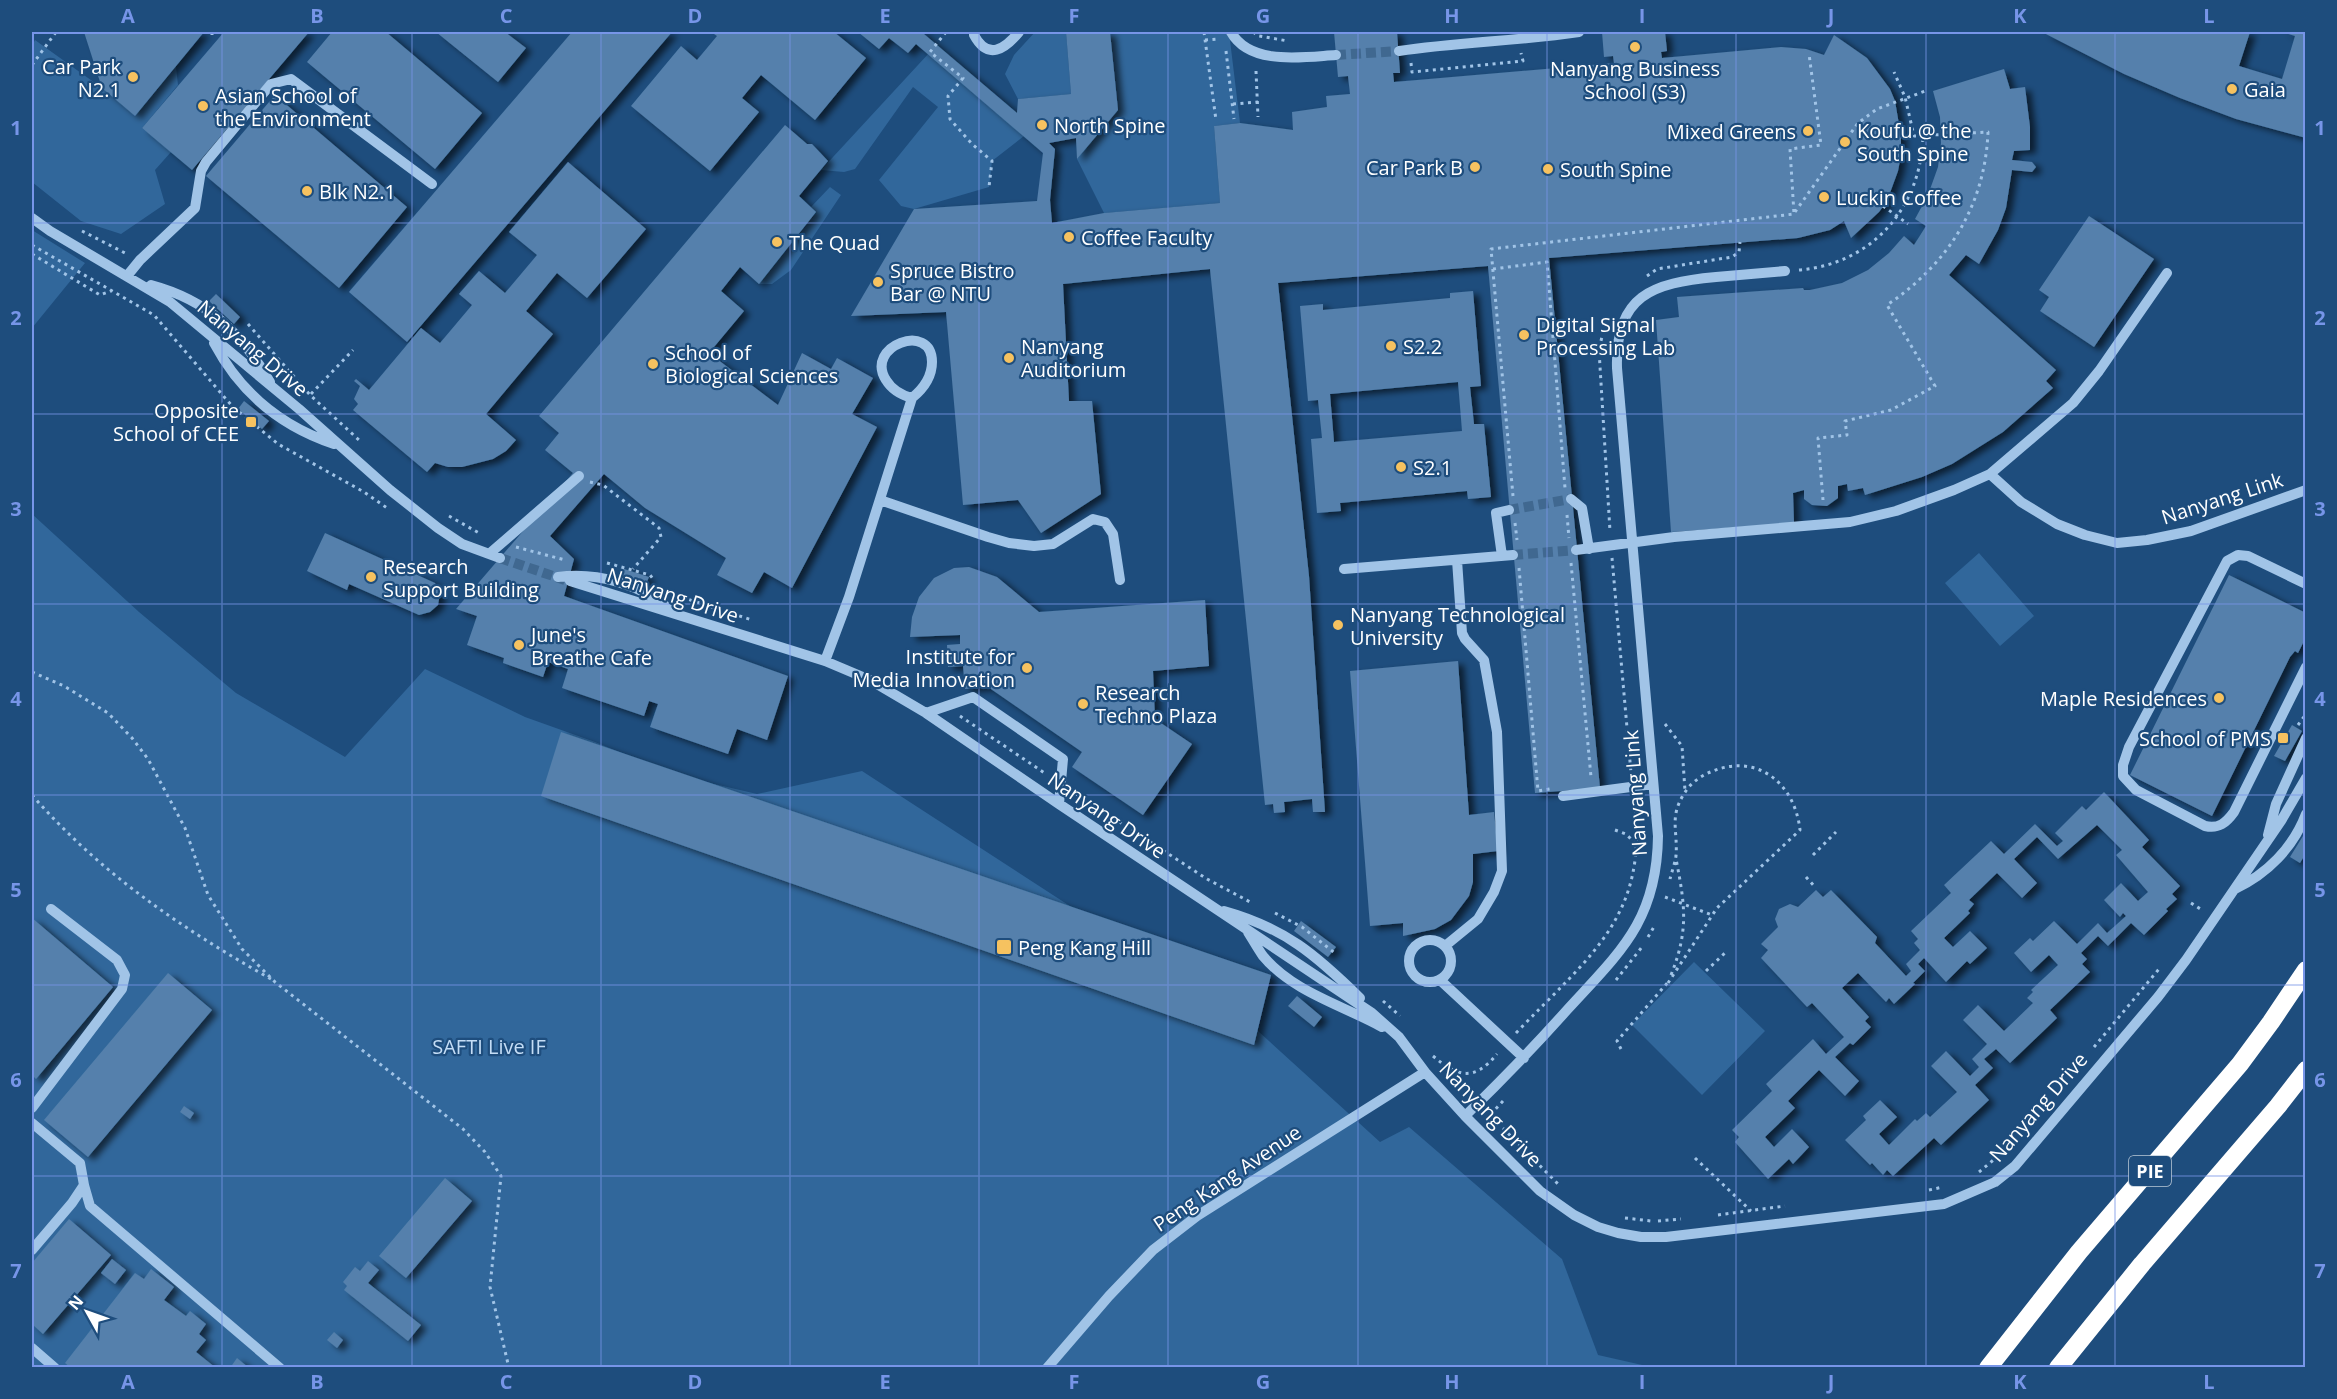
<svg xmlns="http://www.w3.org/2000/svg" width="2337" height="1399" font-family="'Open Sans',sans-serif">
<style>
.green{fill:#31679b}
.building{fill:#5480ac;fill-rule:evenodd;filter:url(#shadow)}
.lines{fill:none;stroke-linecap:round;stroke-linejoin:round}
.minor-tunnel{stroke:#406890;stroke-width:10;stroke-dasharray:10 5;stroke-linecap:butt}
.path{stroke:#a1c4e7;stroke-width:3;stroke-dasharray:3 4.5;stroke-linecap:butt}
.minor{stroke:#a1c4e7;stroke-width:10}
.highway{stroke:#fff;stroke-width:18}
.grid{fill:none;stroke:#7795e8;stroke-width:1.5;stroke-opacity:0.55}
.poi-dot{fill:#f6c260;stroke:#1e4d7d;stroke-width:2}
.labels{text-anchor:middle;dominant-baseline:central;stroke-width:4.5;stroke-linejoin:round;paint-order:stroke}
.shield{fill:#1e4d7d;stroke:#bccad8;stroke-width:1.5}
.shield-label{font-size:18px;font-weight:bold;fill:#fff}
.poi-label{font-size:20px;fill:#fff;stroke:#1e4d7d;text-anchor:start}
.street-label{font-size:20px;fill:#fff;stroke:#1e4d7d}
.park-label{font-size:20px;fill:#c4ddf6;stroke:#1e4d7d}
.neatline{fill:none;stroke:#7795e8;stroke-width:2}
.grid-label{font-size:20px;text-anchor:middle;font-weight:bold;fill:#7795e8}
</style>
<defs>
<filter id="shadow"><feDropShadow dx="6" dy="3.5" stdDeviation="3" flood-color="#0009"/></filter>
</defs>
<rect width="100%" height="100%" fill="#1e4d7d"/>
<path class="green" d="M1035,32H1066L1071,94L1018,99L1005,74L1014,55Z
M1110,32H1229L1240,123L1214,126L1220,203L1104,213L1077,159L1118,110Z
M35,40L102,88L135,116L176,67L178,85L142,128L171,152L155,170L165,204L121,234L81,221L32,182V46Z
M930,52L1024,136L992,161L989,187L914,209L901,206L879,180L938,107L913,87L855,169L844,172L821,170Z
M830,187L841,195L791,270L772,284H759L816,213L811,207Z
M32,230L85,263L32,328Z
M32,514L139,612L236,693L345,757L425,669L525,717L595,742L676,775L757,794L862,771L1247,1021L1380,1142L1409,1127L1562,1259L1598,1355L1651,1367H32Z
M1979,553L2034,616L2000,646L1945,583Z
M1694,962L1765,1031L1702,1095L1632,1025Z"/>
<path class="building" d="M84,32H204L135,116L102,88Z
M224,32H309L192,170L142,128Z
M332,32H386L482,113L435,169L307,62Z
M436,32H505L526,48L498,82Z
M572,32H672L407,342L349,292Z
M711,32H834L866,58L815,120L761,75L742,98L759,112L710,171L631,106L681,46L697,60L717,36Z
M858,32H926L924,34L1017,113L1018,99L1071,94L1066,32H1110L1118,110L1077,159L1076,138L1049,143L1055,149L1050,200L1052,223L1104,213L1220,203L1214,126L1240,123L1293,130L1292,112L1327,107L1326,96L1350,94L1348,76L1338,77L1334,32H1397L1400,73H1393L1394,82L1614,63L1613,56L1604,57L1602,32H1665L1667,51L1661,52L1662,58L1781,47L1806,49L1824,55L1834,35L1867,58L1890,89L1895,101L1901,136V155L1898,171L1887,201L1879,212L1851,238L1844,221L1830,230L1798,238L1549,258L1600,788L1535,793L1488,266L1278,283L1309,576L1325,812H1313L1312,799L1284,802L1285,812L1274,813L1273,804L1265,805L1210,269L1063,284L1069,401H1092L1101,494L1041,533L1018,500L963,505L946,312L851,316L914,209L1037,201L1043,153L916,44L908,53L889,38L879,49Z
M2042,32H2250L2239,66L2282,79L2295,36L2282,32H2306V138L2236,119L2180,98L2124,74Z
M2004,69L2010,89L2025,87L2030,127V150L2014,151L2012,160L2032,162L2036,167L2032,172L2012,170L2006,208L1998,230L1979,264L1966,255L1949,275L2056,370L2046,381L2053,388L2003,432L1952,464L1922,477L1865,495L1863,488L1848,491L1847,484L1838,486V498L1827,506L1812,505L1804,499V490L1793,493L1794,523L1671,532L1656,320L1679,317L1677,297L1803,288L1804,290H1810L1842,283L1868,270L1889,253L1904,236L1914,245L1926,226L1915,219L1928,195L1938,167L1941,143L1940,117L1933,91Z
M275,95L407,207L339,288L206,176Z
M785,125L807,144H812L828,161L799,196L816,212L759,284L740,267L721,291L744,311L709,353L778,405L802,353L831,369L837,358L873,378L852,414L877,427L792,588L764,572L752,593L717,575L726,558L645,508L604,474L550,536L574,559L564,596L788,676L767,740L737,729L728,754L650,727L658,704L649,701L644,716L562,688L568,669L548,662L543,677L503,663L504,658L467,645L477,616L456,609L573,473L545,450L559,433L539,416Z
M568,162L646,229L587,298L557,273L526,311L553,334L486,414L516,440L506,451L493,459L462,467H448L435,463L427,472L353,410L358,404L354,399L360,386L354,381L356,379L369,390L421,328L440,343L472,305L459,294L479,271L505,293L537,255L509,232Z
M2089,216L2154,259L2094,347L2040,311L2049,297L2039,290Z
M1473,291L1481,386L1470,387L1474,424H1484L1491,497L1468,499L1467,491L1340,503L1341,511L1317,513L1311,439L1322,438L1318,400L1308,401L1300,306L1323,304V310L1450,298V293ZM1458,382L1462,431L1334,442L1330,394Z
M216,294L240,317L234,324L209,301Z
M244,401L269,421L262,429L238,409Z
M325,533L435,583L440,593L438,605L430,612L419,615L349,584L347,590L307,571Z
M969,567L997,577L1039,612L1205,600L1209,666L1153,671L1155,719L1192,744L1143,815L1072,767L1082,752L988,687L965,689L963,666L948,667L947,645L960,644V635L910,637L912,617L919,597L934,578L954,568Z
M621,568L649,577L646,584L618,576Z
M2229,575L2306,613V637L2298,653L2295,651L2290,657L2212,816L2130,775Z
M1458,661L1469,815L1494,812L1498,851L1473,854V882L1469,896L1451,920L1435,929L1403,936V923L1370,926L1350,671Z
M2292,725L2302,731L2285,761L2274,756Z
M561,732L1271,975L1254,1045L541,796Z
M2104,792L2149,840L2142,847L2180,886L2172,894L2177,899L2166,909L2168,911L2144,935L2131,923L2108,946L2098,936L2081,953L2087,959L2082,964L2090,972L2050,1010L2057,1018L2010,1063L1996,1049L1984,1059L1993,1068L1975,1085L1989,1100L1941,1145L1934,1138L1893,1176L1887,1170L1883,1175L1872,1163L1870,1165L1845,1140L1866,1120L1863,1116L1880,1100L1897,1117L1879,1134L1889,1145L1915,1119L1917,1121L1926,1113L1930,1117L1957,1092L1931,1066L1946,1051L1970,1076L1979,1067L1972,1059L1987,1044L1963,1020L1978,1005L2004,1031L2033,1003L2027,998L2033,992L2031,990L2058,965L2049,955L2031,972L2014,953L2030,938L2033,941L2054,921L2077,944L2098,923L2107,933L2126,916L2123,913L2120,917L2104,900L2121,883L2138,901L2148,892L2116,855L2122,850L2097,825L2058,859L2037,837L2014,859L2037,883L2022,898L1997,873L1969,900L1974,904L1968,911L1970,913L1944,938L1953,947L1970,931L1987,948L1970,964L1967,961L1946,982L1924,958L1918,964L1925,971L1913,983L1915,984L1894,1004L1889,998L1886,1002L1858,973L1842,988L1869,1017L1865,1021L1871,1027L1853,1045L1850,1043L1835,1057L1859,1081L1845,1096L1819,1070L1788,1101L1795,1108L1765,1137L1774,1147L1792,1129L1809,1147L1793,1164L1789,1159L1768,1179L1735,1142L1739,1137L1732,1130L1772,1091L1766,1084L1813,1039L1826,1054L1844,1037L1812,1003L1807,1007L1761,958L1768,950L1761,944L1778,927L1775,919L1779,909L1790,904L1798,907L1816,890L1823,897L1831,890L1877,937L1875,943L1906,976L1911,971L1906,964L1920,950L1914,943L1918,939L1911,931L1951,893L1944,885L1991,841L2004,854L2035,824L2057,846L2063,841L2055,833L2082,806L2086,810Z
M2306,831V853L2300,863L2290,857Z
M32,918L113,987L36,1079L32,1075Z
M1301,921L1336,947L1328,957L1294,931Z
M168,973L212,1010L88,1157L44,1120Z
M1297,996L1322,1017L1314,1027L1288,1006Z
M184,1106L194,1113L190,1119L180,1112Z
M445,1178L472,1201L406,1278L379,1256Z
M69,1219L111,1255L43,1334L32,1324V1263Z
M112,1259L126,1270L115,1284L101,1273Z
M368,1261L379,1270L368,1283L421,1325L408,1341L344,1290L347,1286L343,1282L355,1267L360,1271Z
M151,1269L174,1287L164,1300L186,1316L190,1311L206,1324L199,1334L206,1340L196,1352L216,1368H71L65,1363L135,1273L144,1279Z
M334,1332L343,1340L337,1348L327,1340Z
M237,1358L249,1368H230Z"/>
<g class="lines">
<path class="minor-tunnel" d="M1336,55L1399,51
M1509,510L1571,499
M1513,555L1576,550
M500,558L565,580"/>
<path class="path" d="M212,32V37
M946,32L930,52L963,78L948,96L950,119L972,144L992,161L989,187
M1204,32L1216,120
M1253,32L1259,36L1288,41
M1205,40L1218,39
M1226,51L1234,119
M1411,63L1412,72L1523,61L1521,53
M32,65L56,32
M1256,71L1258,117
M1233,104L1258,102
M1883,206L1908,224
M1795,212L1858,123L1877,109L1928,90
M82,231L127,254
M32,245L154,315L232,406L278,444L364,492L387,508
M32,254L100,295L111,291
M1493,269L1547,262L1565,488
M1799,270C1872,264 1921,208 1923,136
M1647,276L1657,269L1732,257L1739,252L1740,242
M1609,317L1605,323L1599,350L1610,531
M248,324L310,395L359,440
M311,394L353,350
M590,482L603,485L659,528L661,537L633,569
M1513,496L1491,249L1794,214L1790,149L1821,145L1809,54
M1823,500L1818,438L1847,435L1845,421L1891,410L1935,386L1887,305C1948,264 1985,206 1988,132L1914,136L1905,97L1894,72
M1567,515L1569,538
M449,516L479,533
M1515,523L1517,540
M516,547L565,560
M1612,558L1631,773
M607,563L650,575L654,580
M1571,563L1591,777
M1519,568L1538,791L1550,789
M675,595L752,620
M32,672L64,686L108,713L132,738L148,759L185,828L208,895L242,949L275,982L463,1129L485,1152L501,1176L490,1287L509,1368
M960,716L1046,774
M1665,724L1682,746L1685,791
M2298,725L2306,714
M1075,793L1207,879L1252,903
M32,795C100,873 181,928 271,979
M1615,830L1626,834L1636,844
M1813,855L1836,832
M1806,877L1815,887
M1665,897L1712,915
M2191,903L2202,910
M1275,913L1302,927L1336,954
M1648,937L1655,925
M1706,971L1727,951
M1671,975C1689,930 1685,905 1676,859
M1616,980L1642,947
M1668,983L1717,908L1800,830C1795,784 1758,753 1713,771C1702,775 1690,783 1684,794C1669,817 1678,831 1676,856C1675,863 1672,871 1670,879
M1383,1001L1400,1016
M1516,1033C1588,957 1650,917 1634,800
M2094,1047L2159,969
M1621,1049L1617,1041L1669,981
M1433,1056C1458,1077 1474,1082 1497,1054
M1503,1101L1490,1115L1558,1184
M1695,1158L1751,1211
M1979,1172L2015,1142
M1929,1190L1943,1187
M1718,1215L1785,1206
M1625,1218L1651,1221
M1658,1221L1681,1219"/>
<path class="minor" d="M975,32L974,35C988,61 1005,49 1019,32
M1231,32C1250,66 1303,57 1336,55
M1399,51C1459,42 1519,41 1579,32
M32,218L50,231L170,302L299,409L390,490L438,528L462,544L500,558
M127,276L140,260L195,208L201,171L206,162L271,84L291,79L432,184
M151,285C207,300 241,332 270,382
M214,343C240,392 280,426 334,444
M1990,474L2021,502L2057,524L2085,535L2117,543L2147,540L2191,531L2306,490
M1571,499L1582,508L1589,549
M880,500L988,537L1009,543L1034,546L1053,544L1093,519L1105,522L1113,534L1120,580
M1576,550L1674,537L1850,522L1896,511L1954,490L1990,474L2073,403L2099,371L2167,273
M489,554L579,476
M1502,556L1496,513L1509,510
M1344,569L1513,555
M558,577C596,572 642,584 670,610
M570,581L825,661L870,680L926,713L1059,804L1372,1013L1399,1037L1425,1072L1465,1116L1540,1191L1574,1215L1598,1227L1618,1233L1641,1237H1666L1944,1204L1995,1182L2015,1166L2158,997L2186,960L2281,821L2306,778
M2306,584L2248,556L2238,555L2227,561L2129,747L2123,765V776L2136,790L2205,826C2219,829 2226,823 2234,812L2306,667
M825,661L849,597L912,398C923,389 932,377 932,362C932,321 864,346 886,380C892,390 901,395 912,398
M926,713L973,697L1063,759L1059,804
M1563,796L1653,784
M2268,835L2276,804L2306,738
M2235,889C2267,874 2293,848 2306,814
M1224,911C1285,928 1316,955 1360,998
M1248,932C1253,940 1258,949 1263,956C1293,992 1342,1005 1382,1027
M1409 961a21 21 0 1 1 42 0a21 21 0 1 1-42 0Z
M1445,946L1478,919L1494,892L1502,871L1497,732L1484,660L1465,639L1462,633L1457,560
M1440,980L1524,1058
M32,1108L122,989L125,975L117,960L51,909
M1465,1116C1500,1082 1534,1047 1567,1010C1620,952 1657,921 1658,836L1617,368C1615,295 1652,283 1716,277C1739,275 1762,273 1785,271
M32,1123L80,1163L84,1185L72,1203L32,1250
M84,1185L90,1206L280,1368
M32,1348L55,1368
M1047,1368L1109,1296L1153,1250L1197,1216L1425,1072"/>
<path class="highway" d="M1988,1368L2079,1252L2240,1064L2271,1022L2306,970
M2058,1368L2142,1264L2278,1106L2306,1070"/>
</g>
<path class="grid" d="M222,32V1368M412,32V1368M601,32V1368M790,32V1368M979,32V1368M1168,32V1368M1358,32V1368M1547,32V1368M1736,32V1368M1926,32V1368M2115,32V1368M32,223H2306M32,414H2306M32,604H2306M32,795H2306M32,985H2306M32,1176H2306"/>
<g class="poi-dot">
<circle cx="1635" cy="47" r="6"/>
<circle cx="133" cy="77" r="6"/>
<circle cx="2232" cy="89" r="6"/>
<circle cx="203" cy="106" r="6"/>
<circle cx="1042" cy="125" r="6"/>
<circle cx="1808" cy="131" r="6"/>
<circle cx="1845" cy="142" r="6"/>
<circle cx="1475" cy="167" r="6"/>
<circle cx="1548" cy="169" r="6"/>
<circle cx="307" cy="191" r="6"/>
<circle cx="1824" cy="197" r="6"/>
<circle cx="1069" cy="237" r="6"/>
<circle cx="777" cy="242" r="6"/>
<circle cx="878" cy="282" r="6"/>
<circle cx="1524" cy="335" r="6"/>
<circle cx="1391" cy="346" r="6"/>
<circle cx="1009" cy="358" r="6"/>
<circle cx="653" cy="364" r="6"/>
<rect x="245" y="416" width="12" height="12" rx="3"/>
<circle cx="1401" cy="467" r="6"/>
<circle cx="371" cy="577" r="6"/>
<circle cx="1338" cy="625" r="6"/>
<circle cx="519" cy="645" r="6"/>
<circle cx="1027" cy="668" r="6"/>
<circle cx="2219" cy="698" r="6"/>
<circle cx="1083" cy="704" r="6"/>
<rect x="2277" y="732" width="12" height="12" rx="3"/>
<rect x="996" y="939" width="16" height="16" rx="3"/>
</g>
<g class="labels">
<rect class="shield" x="2129" y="1156" width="42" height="30" rx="4.5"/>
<g class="shield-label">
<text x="2150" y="1171">PIE</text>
</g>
<g class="poi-label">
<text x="121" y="66" text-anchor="end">Car Park<tspan x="121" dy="23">N2.1</tspan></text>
<text x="1635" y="68" text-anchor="middle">Nanyang Business<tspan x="1635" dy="23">School (S3)</tspan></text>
<text x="2244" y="89">Gaia</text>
<text x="215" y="95">Asian School of<tspan x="215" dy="23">the Environment</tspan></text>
<text x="1054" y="125">North Spine</text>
<text x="1857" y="130">Koufu @ the<tspan x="1857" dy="23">South Spine</tspan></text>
<text x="1796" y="131" text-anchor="end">Mixed Greens</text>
<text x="1463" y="167" text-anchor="end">Car Park B</text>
<text x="1560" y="169">South Spine</text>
<text x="319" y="191">Blk N2.1</text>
<text x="1836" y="197">Luckin Coffee</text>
<text x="1081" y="237">Coffee Faculty</text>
<text x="789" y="242">The Quad</text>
<text x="890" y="270">Spruce Bistro<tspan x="890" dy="23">Bar @ NTU</tspan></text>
<text x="1536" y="324">Digital Signal<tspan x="1536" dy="23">Processing Lab</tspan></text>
<text x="1021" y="346">Nanyang<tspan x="1021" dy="23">Auditorium</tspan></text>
<text x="1403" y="346">S2.2</text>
<text x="665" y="352">School of<tspan x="665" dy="23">Biological Sciences</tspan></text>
<text x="239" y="410" text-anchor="end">Opposite<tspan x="239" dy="23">School of CEE</tspan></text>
<text x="1413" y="467">S2.1</text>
<text x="383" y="566">Research<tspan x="383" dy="23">Support Building</tspan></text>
<text x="1350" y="614">Nanyang Technological<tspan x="1350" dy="23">University</tspan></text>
<text x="531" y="634">June's<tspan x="531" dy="23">Breathe Cafe</tspan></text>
<text x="1015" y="656" text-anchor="end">Institute for<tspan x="1015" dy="23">Media Innovation</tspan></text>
<text x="1095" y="692">Research<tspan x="1095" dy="23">Techno Plaza</tspan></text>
<text x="2207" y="698" text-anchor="end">Maple Residences</text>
<text x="2271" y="738" text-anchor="end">School of PMS</text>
<text x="1018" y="947">Peng Kang Hill</text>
</g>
<g class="street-label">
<text transform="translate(253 348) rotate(40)">Nanyang Drive</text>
<text transform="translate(2222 498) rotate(-18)">Nanyang Link</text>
<text transform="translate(673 595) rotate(18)">Nanyang Drive</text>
<text transform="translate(1635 793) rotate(-94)">Nanyang Link</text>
<text transform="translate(1107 815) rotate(34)">Nanyang Drive</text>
<text transform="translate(2038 1107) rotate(-49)">Nanyang Drive</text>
<text transform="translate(1491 1114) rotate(46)">Nanyang Drive</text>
<text transform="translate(1227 1178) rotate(-34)">Peng Kang Avenue</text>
</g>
<g class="park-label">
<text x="489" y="1046">SAFTI Live IF</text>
</g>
</g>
<rect width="2337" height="1399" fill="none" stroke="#1e4d7d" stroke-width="66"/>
<g transform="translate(87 1312) rotate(310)" stroke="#1e4d7d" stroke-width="4.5" paint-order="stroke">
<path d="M0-4.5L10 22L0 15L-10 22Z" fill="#ffffff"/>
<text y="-9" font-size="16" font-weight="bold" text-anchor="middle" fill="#ffffff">N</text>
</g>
<rect x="33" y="33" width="2271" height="1333" class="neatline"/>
<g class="grid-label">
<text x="128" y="23">A</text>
<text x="317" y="23">B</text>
<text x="506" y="23">C</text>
<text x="695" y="23">D</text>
<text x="885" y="23">E</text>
<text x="1074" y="23">F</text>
<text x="1263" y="23">G</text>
<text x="1452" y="23">H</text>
<text x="1642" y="23">I</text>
<text x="1831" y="23">J</text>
<text x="2020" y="23">K</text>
<text x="2209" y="23">L</text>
<text x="16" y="135">1</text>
<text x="2320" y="135">1</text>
<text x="16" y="325">2</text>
<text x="2320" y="325">2</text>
<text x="16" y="516">3</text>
<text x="2320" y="516">3</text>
<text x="16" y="706">4</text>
<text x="2320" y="706">4</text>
<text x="16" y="897">5</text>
<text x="2320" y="897">5</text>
<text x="16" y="1087">6</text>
<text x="2320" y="1087">6</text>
<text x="16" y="1278">7</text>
<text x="2320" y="1278">7</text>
<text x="128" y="1389">A</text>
<text x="317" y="1389">B</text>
<text x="506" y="1389">C</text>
<text x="695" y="1389">D</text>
<text x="885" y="1389">E</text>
<text x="1074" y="1389">F</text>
<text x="1263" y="1389">G</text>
<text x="1452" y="1389">H</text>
<text x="1642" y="1389">I</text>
<text x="1831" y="1389">J</text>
<text x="2020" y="1389">K</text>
<text x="2209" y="1389">L</text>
</g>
</svg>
